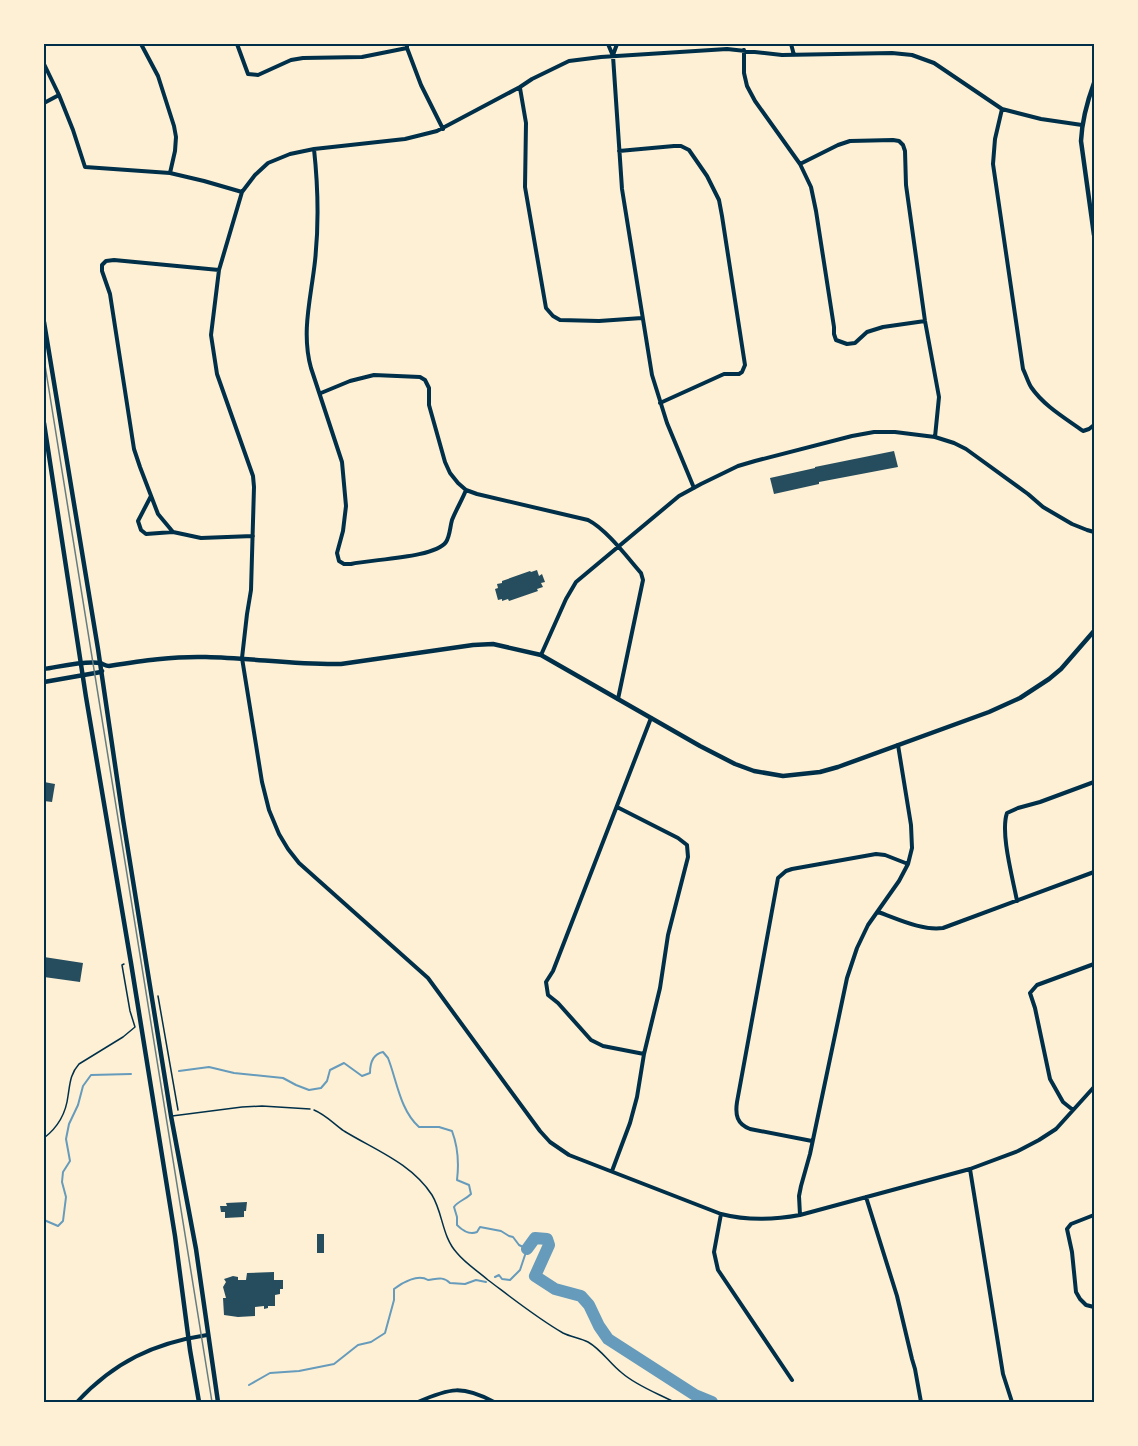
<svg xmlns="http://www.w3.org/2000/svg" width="1138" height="1446" font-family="'Space Grotesk',sans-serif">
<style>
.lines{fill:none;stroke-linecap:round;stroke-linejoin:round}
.stream{stroke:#669bbc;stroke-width:2}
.river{stroke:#669bbc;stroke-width:12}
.building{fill:#264d5e}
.path{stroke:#003049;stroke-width:1.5}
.service{stroke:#003049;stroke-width:1.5}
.minor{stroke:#003049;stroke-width:4}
.tertiary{stroke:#003049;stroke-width:4.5}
.secondary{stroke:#003049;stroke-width:4.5}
.tram{stroke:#657d81;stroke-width:1.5}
.neatline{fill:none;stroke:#003049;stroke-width:2}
</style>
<rect width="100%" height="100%" fill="#fdf0d5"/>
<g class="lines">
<path class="stream" d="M179,1071L209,1067L234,1073L283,1078L296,1085L309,1090L321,1088L327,1081L330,1070L344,1063L362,1076L370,1073C370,1063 373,1054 383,1052L388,1058C397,1081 400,1110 419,1127H439L452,1131C458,1147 459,1164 457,1180L469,1185L471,1194C465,1200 458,1201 454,1207L457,1217V1225C463,1231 469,1235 477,1232L480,1227L501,1231L509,1236L513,1237L519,1245L527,1249L520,1270L510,1280L502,1279L499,1275L495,1277
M44,1220L58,1226L63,1221L66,1197L62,1182L63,1172L70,1161L66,1139L69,1124L78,1105L83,1086L91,1075L131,1074
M249,1385L270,1373L299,1371L334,1364L358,1345L371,1342L385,1333L394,1300V1289C403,1282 418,1274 428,1280C437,1279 443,1276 450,1283L465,1284L476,1280L486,1282"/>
<path class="river" d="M527,1249L535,1238L547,1239L549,1245L535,1276L555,1289L581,1296L589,1305L599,1326L608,1339L695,1395L712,1402"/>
</g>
<path class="building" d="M894,451L898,467L819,482V484L774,494L770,478L815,468V467Z
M537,570L539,576L542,574L545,582L541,583L543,587L537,589L538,591L509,601L508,599L502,601V599L498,600L495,589L498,588L497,584L502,583V581L530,571L531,572Z
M44,782L55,784L52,802L44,801Z
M44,957L83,963L80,982L44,977Z
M247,1202L246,1211H244V1217L225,1218V1212H221L220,1206H227L226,1203Z
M317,1234H324V1253H317Z
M274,1272V1280H283V1289H280V1294L275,1295V1306H268V1308L264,1309V1306L255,1307V1316L238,1317L224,1315L223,1298H226L223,1287L226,1282L224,1279L233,1276L238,1277V1280H246L247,1273Z"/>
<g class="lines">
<path class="path" d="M158,996L178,1110
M314,1110C326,1115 334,1124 344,1131C375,1150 411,1163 432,1195C443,1213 442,1237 457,1253C466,1264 478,1271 488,1280C512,1298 537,1318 563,1333C571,1337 580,1338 588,1342C602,1350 610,1364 622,1373C637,1386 657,1393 674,1402
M44,1138C57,1128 66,1113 68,1096C70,1084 70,1074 79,1064L123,1037L135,1027L130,1011L122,965L124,964"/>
<path class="service" d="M172,1116L242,1107L262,1106L310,1109"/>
<path class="minor" d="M141,44L158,76L174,126L176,137L175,151L170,173
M237,44L248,74L258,75L291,60L303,58L362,57L407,48
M407,44V48L421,85L443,129
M608,44L613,56L622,189L652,375L667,423L694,488
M791,44L794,55
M744,50V73L747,86L755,101L800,164L811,187L816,211L834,327V334L836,340L847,344L855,343L867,332L883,327L925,321
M613,55L617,44
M44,64L59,95L73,130L85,167L170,173L204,181L242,192
M520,88L526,123L525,187L546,308L553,316L560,320L599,321L642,318
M44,103L59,95
M1002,109L995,139L993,164L1023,369C1026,375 1028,382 1031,387C1044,406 1065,418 1083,431L1089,429L1094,425
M1082,125L1041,119L1002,109L934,63L912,55L892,53L782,55L727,49L601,57L569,61L532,79L520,87L437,131L405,139L314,149L290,154L268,163L255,175L242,192L219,270L211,335L217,374L253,476L254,487L251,590L247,614L242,658L262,782L269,810L279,834L288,849L299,863L428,978L540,1131L550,1142L569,1155L721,1214C748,1221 773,1220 800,1215L970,1169L1018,1151L1039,1140L1056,1129L1094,1087
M314,149C318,186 319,224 315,261C311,298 301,332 311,368L342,462L346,506L343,531L337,553L339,561L344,564H351C372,559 435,558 446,542C450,536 450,527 452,520C456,510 462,500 466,490
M619,151L674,146H681L689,150L707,176L719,200L722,216L745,365L742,372L739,374H724L660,403
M800,164L838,145L850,141L893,140L899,141L903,145L905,151L906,185L925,321L939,397L935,437
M321,393L350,381L374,375L420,377L425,380L429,388V405L445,462L450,473L458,483L466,490L477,494L588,520C606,529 627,557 641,573L643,580L618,699
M151,496L138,521L141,530L146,534L173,532L201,538L253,536
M173,532L158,514L140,467L134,449L110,294L102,271V265L106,261L114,260L219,270
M541,655L566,599L576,582L679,496L701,484L738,466L755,461L852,436L874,432H895L935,437L954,443L966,449L1028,494L1043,507L1072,524L1087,530L1094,532
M1017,901C1013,879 1000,833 1007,813L1018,808L1040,802L1094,782
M878,912C898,919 922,931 943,928L1094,872
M644,1054L603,1046L591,1040L558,1003L548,995L546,982L553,971L651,718
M1073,1110L1063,1102L1050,1079L1035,1008L1030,993L1037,985L1094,964
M812,1141L750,1129C737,1124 735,1115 737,1102L778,878L786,871L792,869L876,854L885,855L908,864
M970,1169L1003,1374L1012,1402
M612,1171L630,1123L637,1097L644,1054L660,988L668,935L688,857L687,845L678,838L617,807
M866,1197L897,1296L912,1359L915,1369L921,1402
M721,1214L714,1252L718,1270L792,1380
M800,1215L799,1196L801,1186L810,1154L847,978L857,948L868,925L899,881L908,864L912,848L911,825L898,745
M1094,1215L1071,1224L1067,1229L1072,1252L1076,1292L1080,1299L1086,1305L1094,1307
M77,1402C114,1362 154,1343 207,1335
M418,1402C450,1388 462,1385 494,1402"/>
<path class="tertiary" d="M1094,83C1087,102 1082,120 1081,141L1094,235
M44,669C58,667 86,660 100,663C103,664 106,666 109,666C141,661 174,656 206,657C252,658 296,665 341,664L473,645L493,644L541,655L700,746L735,764L754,771L783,776L820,772L838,767L989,712L1020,698L1049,679L1061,669L1094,631
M44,682L101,672L102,671"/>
<path class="secondary" d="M44,322L98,649L123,819L171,1116L196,1249L218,1402
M44,423L86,697L131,963L175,1236L190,1350L199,1402"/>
<path class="tram" d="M44,359L212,1402"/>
</g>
<rect width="1138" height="1446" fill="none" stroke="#fdf0d5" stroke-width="90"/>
<rect x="45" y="45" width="1048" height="1356" class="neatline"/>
</svg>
